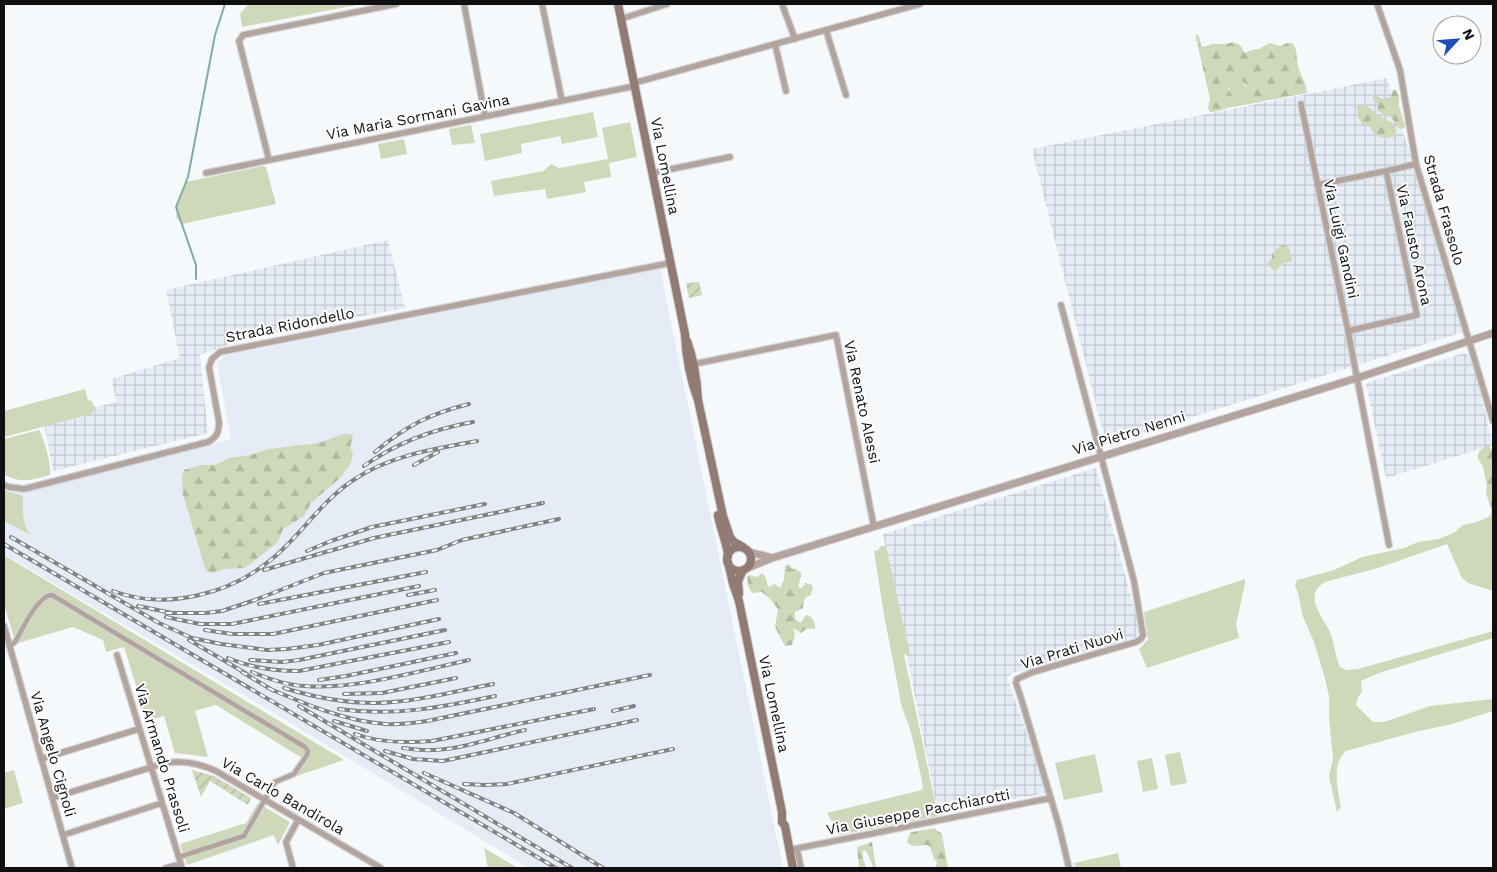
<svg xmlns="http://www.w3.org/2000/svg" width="1497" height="872" font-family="'Work Sans',sans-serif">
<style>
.built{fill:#e5ecf6}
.industrial{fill:url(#industrial-grid)}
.green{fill:#d0d8ba}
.forest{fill:url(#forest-firs)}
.garden{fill:url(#garden-furrows)}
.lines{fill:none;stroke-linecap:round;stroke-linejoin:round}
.stream{stroke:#81abaa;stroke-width:2}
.pedestrian-casing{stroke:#d1d4d7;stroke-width:7}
.minor-casing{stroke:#d1d4d7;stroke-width:8}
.tertiary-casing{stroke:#d1d4d7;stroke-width:9}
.secondary-casing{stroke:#d1d4d7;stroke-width:10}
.pedestrian{stroke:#b3a49d;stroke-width:4.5}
.minor{stroke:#b3a49d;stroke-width:5.5}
.tertiary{stroke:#b3a49d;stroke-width:7}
.secondary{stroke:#917b72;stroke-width:8}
.rail-casing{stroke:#808284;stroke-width:4}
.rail{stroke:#fff;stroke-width:2;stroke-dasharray:5.5;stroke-linecap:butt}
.labels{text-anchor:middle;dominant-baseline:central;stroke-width:4;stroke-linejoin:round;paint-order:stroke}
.street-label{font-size:15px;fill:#0f1012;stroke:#fff}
</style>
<defs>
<pattern id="industrial-grid" width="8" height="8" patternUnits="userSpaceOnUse" patternTransform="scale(1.25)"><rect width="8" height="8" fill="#e5ecf6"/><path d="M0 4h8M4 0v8" fill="none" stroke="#c3c9d2"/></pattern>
<pattern id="forest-firs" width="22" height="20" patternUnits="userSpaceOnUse" patternTransform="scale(1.25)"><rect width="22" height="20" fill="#d0d8ba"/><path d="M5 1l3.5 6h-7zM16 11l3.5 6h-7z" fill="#b1b89f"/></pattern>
<pattern id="garden-furrows" width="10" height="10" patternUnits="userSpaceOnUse" patternTransform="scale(1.25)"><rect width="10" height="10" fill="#d0d8ba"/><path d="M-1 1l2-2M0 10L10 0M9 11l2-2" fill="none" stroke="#b1b89f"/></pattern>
</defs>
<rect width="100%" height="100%" fill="#f6f9fc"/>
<path class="built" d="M660,269L783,868H529L267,709L4,554V506L6,493L231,439L217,364L224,356Z"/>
<path class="industrial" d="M1387,78L1463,332L1106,444L1032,149Z
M388,240L405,308L246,338L200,355L208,433L53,471L43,419L117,402L111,379L180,358L166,290Z
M1464,353L1472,358L1493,445L1386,478L1366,383Z
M1096,468L1140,630L1135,638L1013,673L1007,677L1047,793L938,813L883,534Z"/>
<path class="green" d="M253,4H362L242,27L240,14L248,5Z
M1237,77L1242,80L1248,92L1259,102L1266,101L1232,107L1233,97L1230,92L1229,86Z
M593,112L598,137L562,144L560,136L521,144L522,153L485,161L480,134Z
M630,122L637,157L609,163L611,177L584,182L586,192L547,199L545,189L494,196L491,181L543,171L551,164L559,168L608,159L602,128Z
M471,125L475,143L452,145L449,129Z
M404,139L407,154L381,159L378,144Z
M263,166L266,167L276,204L182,224L176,217L177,206L186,182Z
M85,389L88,400L92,401L95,409L91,414L4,437V411Z
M39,430C44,438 52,466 50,475C33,480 19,484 4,474V439Z
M4,490L23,496C22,509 23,527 31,535L4,521Z
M1493,515V591L1468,583L1462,578L1447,544L1378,568L1325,582C1300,597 1327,620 1332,637C1334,647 1336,657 1340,667L1347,670L1358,669L1493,631V638L1379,673L1361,681L1362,692L1358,697L1356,705L1373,722H1384L1430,706L1493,699V711L1452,724L1415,732L1346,751C1331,765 1338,789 1341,807L1337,812L1329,776L1333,759L1329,719V696L1324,675L1314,642L1303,617L1298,593L1295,586L1297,580L1334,570L1362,557L1404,548L1418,542L1439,539L1455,532L1463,525L1474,523Z
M881,546H886L910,654L904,655L938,816L839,835L827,813L922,790L923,786C919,767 915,748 910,729C906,716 900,706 899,692L884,615L874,551L878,550Z
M4,555L344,760L294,777L292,773L302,758L216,705L195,711L208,757L175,753L164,716L147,721L124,647L106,652L103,640L73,627L18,643L14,638L4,604Z
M1245,579V583L1236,625L1239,638L1147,668L1139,649L1148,640L1144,612Z
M1180,752L1187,783L1171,786L1165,755Z
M1095,754L1103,792L1064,800L1055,763Z
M1152,758L1158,789L1143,792L1137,761Z
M14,770L23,803L4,809V773Z
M258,803L290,822L278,845L274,835L187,865L180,844L246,823Z
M484,848L518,868H488Z
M1118,853L1121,868H1076L1074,863Z"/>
<path class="forest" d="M1196,34L1199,36L1201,46L1204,47L1212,44H1226L1233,42L1240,45L1245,53L1252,50L1259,49L1270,43L1281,46L1287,43H1292C1298,49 1296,58 1298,66C1300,75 1307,83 1307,93L1254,103C1247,96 1248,82 1237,77L1228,88L1234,99L1232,107L1214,112H1210L1208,108L1210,99L1196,38Z
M1393,90H1396L1399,97V106L1405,126L1403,129L1399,128L1391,117L1377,111L1378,105L1372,97L1375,95L1382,99L1391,97Z
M1364,104L1383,118L1393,123L1397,136C1385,139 1375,139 1370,127L1362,124L1358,117L1357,106Z
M1282,244L1289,247L1292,260L1290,262L1283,263L1276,271L1272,269L1267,263L1272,258V254Z
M343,434H350L353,436L350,448L353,453L351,463L339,479L311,503L304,516L283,529L278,542L249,565L244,568L224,569L212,573L206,571L183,495L182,476L184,470L201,465H215L230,458L250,455L269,449L319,443Z
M1488,445L1493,451V515L1490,516L1492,510L1486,494L1487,485L1483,467L1477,456L1480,450Z
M788,564L792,569L795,568C797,570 799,571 800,572C804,576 797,583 799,588H802L805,583L812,585L813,588L811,595C803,598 804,600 803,608L795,612V619L801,623L805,616L808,615C813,618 816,623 815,629H806L801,633L793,628L795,635L792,645L785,646L775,627L778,609L771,600L762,592L752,593L748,586L747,576L750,575L757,577L762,573L766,578L768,587L775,584L780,588L784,580L785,566Z
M934,828L942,834L948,868H935L937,862C930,855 933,849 928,845L912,846L907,842L910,833C918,830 925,830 934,828Z
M872,842L876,868H874L866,851L863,850V858L866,868H859L857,847Z"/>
<path class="garden" d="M699,282L702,295L689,298L686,283Z
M192,770L214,776L251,798L248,805L210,781L201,797Z"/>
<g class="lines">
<path class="stream" d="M196,279V265L176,207L188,177L215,35L225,4"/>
<g class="pedestrian-casing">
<path id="pedestrian" d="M10,646L15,642C22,630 38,595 52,595L305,747L308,751L307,755L294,774L275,782L244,836L179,857"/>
</g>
<g class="minor-casing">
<path id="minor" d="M464,4L485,116
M542,4L562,101
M782,4L795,39
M1377,4L1400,70L1416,164L1493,421
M621,19L667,4
M826,30L846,95
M775,44L786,91
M634,83L920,4
M1301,104L1348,331L1389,545
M269,160L239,41L243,35L396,4
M1386,171L1416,164
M206,173L635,86
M652,173L730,157
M1317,185L1386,171L1417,315L1348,331
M1061,305L1134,581L1143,635L1141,639L1136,642L1033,672L1017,679L1016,683L1021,698L1059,826L1069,868
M694,364L836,335L874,527
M4,485L9,487L24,489L208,442C217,437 219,432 219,422L209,367L212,359L220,352L670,263
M4,626L72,868
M117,655L182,868
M41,759L139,729
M52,798L165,763C183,760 199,763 216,771L381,868
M63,835L162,803
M797,849L801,868
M789,850L1051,798
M166,868L181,864
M293,868L286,842L298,820"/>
</g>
<g class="tertiary-casing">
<path id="tertiary" d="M749,552L769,557
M745,569L772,558L1357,378L1493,333"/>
</g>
<g class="secondary-casing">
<path id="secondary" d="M618,4L685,334C686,357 690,379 698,400
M687,341C694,360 697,380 698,400L723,516L730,537L734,542L743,547
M718,515C720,529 727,542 728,556
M727 559a12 12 0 1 1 24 0a12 12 0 1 1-24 0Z
M728,562L733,584L739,601L782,812V822L785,826L793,868
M739,594L738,581L743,570"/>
</g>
<use href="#pedestrian" class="pedestrian"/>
<use href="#minor" class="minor"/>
<use href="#tertiary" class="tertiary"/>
<use href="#secondary" class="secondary"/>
<g class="rail-casing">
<path id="rail" d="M375,452C406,426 429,414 469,404
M414,465L438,452
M364,466C396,443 434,429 473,422
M11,537L159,623L192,638L221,644L267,650L287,649L318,645L439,619
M4,544L556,868
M307,551L331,541L372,527L485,504
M264,570L374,538L543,503
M113,591C166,611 231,594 273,558C302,534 322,500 355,479C391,455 435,449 477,441
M408,595L435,590
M259,604L426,572
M138,606L172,613
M166,613H206L222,611L255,600L324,573L437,550L462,540L559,519
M166,617L200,624H232L419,586
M205,630L232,634H273L437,600
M189,640L247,674
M228,658C251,668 274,671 299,671L449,642
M250,660L282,662L299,660L445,630
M242,672L274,691
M252,672C269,679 286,685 304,686C355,690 419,671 469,660
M319,680L346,676L456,653
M268,688C305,704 345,721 385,724C399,725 413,723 427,721L650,675
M284,688C313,697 345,703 375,703C411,703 457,691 493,684
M344,694L382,693L456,678
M299,706L572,868
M339,709C393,717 443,707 495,696
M613,711L634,706
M334,721L367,731
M355,734C379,743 407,743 432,741L594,709
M403,748C450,756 480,740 525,730
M385,751L413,759L443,761L637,720
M424,773L514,813L603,868
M464,784L486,785L507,784L673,749"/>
</g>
<use href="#rail" class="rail"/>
</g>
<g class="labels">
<g class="street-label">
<text transform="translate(418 117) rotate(-11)">Via Maria Sormani Gavina</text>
<text transform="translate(665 166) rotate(79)">Via Lomellina</text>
<text transform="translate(1444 210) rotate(74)">Strada Frassolo</text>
<text transform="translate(1341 239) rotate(78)">Via Luigi Gandini</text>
<text transform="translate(1414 245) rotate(78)">Via Fausto Arona</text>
<text transform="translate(290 325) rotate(-11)">Strada Ridondello</text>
<text transform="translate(862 402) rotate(78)">Via Renato Alessi</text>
<text transform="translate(1129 433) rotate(-17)">Via Pietro Nenni</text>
<text transform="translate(1072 649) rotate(-17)">Via Prati Nuovi</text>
<text transform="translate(774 704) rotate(78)">Via Lomellina</text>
<text transform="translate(53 754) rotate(74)">Via Angelo Cignoli</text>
<text transform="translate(162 758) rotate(73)">Via Armando Prassoli</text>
<text transform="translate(283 796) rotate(30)">Via Carlo Bandirola</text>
<text transform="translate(918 812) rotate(-11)">Via Giuseppe Pacchiarotti</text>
</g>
</g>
<rect width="1497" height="872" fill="none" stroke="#0f1012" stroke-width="10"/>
<g transform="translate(1457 40) rotate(64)"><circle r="24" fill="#ffffff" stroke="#9f9fa0"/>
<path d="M0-4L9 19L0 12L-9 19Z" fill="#1e4dba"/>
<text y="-8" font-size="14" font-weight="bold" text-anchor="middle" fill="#0f1012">N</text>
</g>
</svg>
